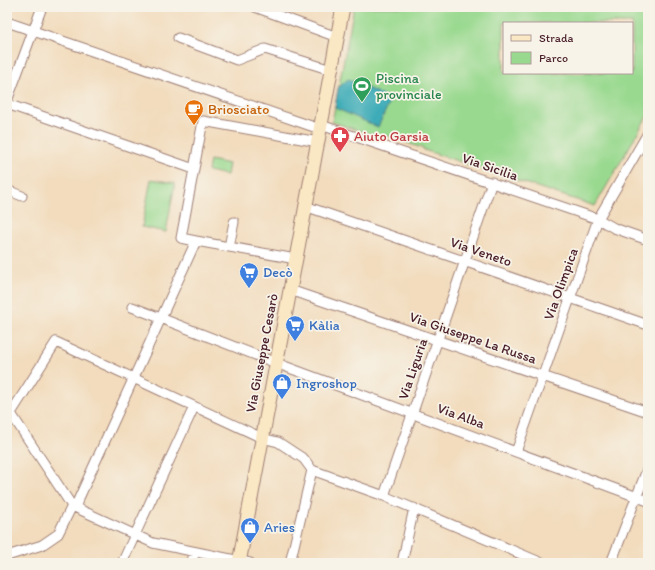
<svg xmlns="http://www.w3.org/2000/svg" width="655" height="570" font-family="Itim,sans-serif">
<style>
.green{fill:#99d98f;stroke:#727c5d;fill-rule:evenodd}
.water{fill:#3cacb8;stroke:#436672}
.lines{fill:none;stroke-linecap:round;stroke-linejoin:round}
.street-casing{stroke:#9e7e74;stroke-width:11}
.secondary-casing{stroke:#9e7e74;stroke-width:15}
.street{stroke:#fff;stroke-width:9}
.secondary{stroke:#fae7c3;stroke-width:13}
.labels{text-anchor:middle;dominant-baseline:central;stroke-width:3.5;stroke-linejoin:round;paint-order:stroke}
.leisure-label{font-size:14px;fill:#27864d;stroke:#f7f3e8;text-anchor:start}
.food-label{font-size:14px;fill:#c56008;stroke:#f7f3e8;text-anchor:start}
.health-label{font-size:14px;fill:#be3a42;stroke:#f7f3e8;text-anchor:start}
.street-label{font-size:14px;fill:#4a1f2b;stroke:#f7f3e8}
.shop-label{font-size:14px;fill:#366cbe;stroke:#f7f3e8;text-anchor:start}
</style>
<rect width="100%" height="100%" fill="#f7f3e8"/>
<filter id="ink" filterUnits="userSpaceOnUse"><feTurbulence type="fractalNoise" baseFrequency=".025" numOctaves="2"/><feDisplacementMap in="SourceGraphic" scale="8" xChannelSelector="R" yChannelSelector="G"/><feConvolveMatrix kernelMatrix="1 2 1 2 8 2 1 2 1" color-interpolation-filters="sRGB"/></filter>
<filter id="wash" filterUnits="userSpaceOnUse"><feTurbulence type="fractalNoise" baseFrequency=".012" numOctaves="4" result="noise"/><feDisplacementMap in="SourceGraphic" scale="16" xChannelSelector="R" yChannelSelector="G"/><feGaussianBlur stdDeviation="0.9" result="paint"/><feColorMatrix in="noise" values="0 0 0 0 0 0 0 0 0 0 0 0 0 0 0 0 0 1.4 0 .05"/><feComposite in="paint" operator="in"/></filter>
<g filter="url(#wash)">
<rect width="100%" height="100%" fill="#f2dcbd"/>
<path class="green" d="M354,7H638L648,11V115L595,206L424,150V149L388,136L382,138L332,122ZM504,23H632V73H504Z
M210,160L229,164L227,175L208,171Z
M151,179L175,183L166,232L142,227Z"/>
<path class="water" d="M348,79L391,99L378,127L335,108L338,88Z"/>
</g>
<g filter="url(#ink)">
<g class="lines">
<g class="street-casing">
<path id="street" d="M255,7L337,37
M7,22L320,129
M178,38L237,60L265,49L331,70
M7,101L42,7
M7,104L194,169
M321,125L598,219L614,228L648,240
M7,190L22,196
M305,206L648,325
M196,241L181,238L203,121L318,142
M229,247L234,222
M290,290L648,412
M132,307L276,363L648,501
M8,409L72,506L153,543L250,563
M11,413L56,342L262,438L278,442L304,459L312,470
M516,452L598,219L648,133
M312,470L384,496L542,563
M384,496L492,182
M75,507L196,241L296,259
M7,556L42,545L58,534L72,506
M122,563L194,407
M191,563L195,552
M290,563L312,470
M402,563L414,508
M611,563L648,467"/>
</g>
<g class="secondary-casing">
<path id="secondary" d="M239,563L343,7"/>
</g>
<use href="#street" class="street"/>
<use href="#secondary" class="secondary"/>
</g>
</g>
<defs>
<g id="stadium-pin" transform="scale(1)"><path d="M0 17L-7.5 6A9.5 9.5 0 1 1 7.5 6Z" fill="#2e9e5b" stroke="#f7f3e8"/><path d="M0-5a6.5 5 0 1 0 0 10a6.5 5 0 1 0 0-10ZM-3.5-1.8h7v3.6h-7Z" fill="#fff"/></g>
<g id="cafe-pin" transform="scale(1)"><path d="M0 17L-7.5 6A9.5 9.5 0 1 1 7.5 6Z" fill="#e8710a" stroke="#f7f3e8"/><path d="M-5.5-4.5H6V0H3Q3 3.5 0 3.5H-2.5Q-5.5 3.5-5.5 0ZM3-3.2v2h1.7v-2ZM-6 4.5H4V6H-6Z" fill="#fff"/></g>
<g id="pharmacy-pin" transform="scale(1)"><path d="M0 17L-7.5 6A9.5 9.5 0 1 1 7.5 6Z" fill="#e0444e" stroke="#f7f3e8"/><path d="M-2-6h4v4h4v4h-4v4h-4v-4h-4v-4h4Z" fill="#fff"/></g>
<g id="supermarket-pin" transform="scale(1)"><path d="M0 17L-7.5 6A9.5 9.5 0 1 1 7.5 6Z" fill="#3f7fe0" stroke="#f7f3e8"/><path d="M-6-5.5h2.5l.6 2H6L4.5 2H-2.5L-4.4-4H-6ZM-1.5 3.2a1.3 1.3 0 1 0 .1 0ZM3 3.2a1.3 1.3 0 1 0 .1 0Z" fill="#fff"/></g>
<g id="shop-pin" transform="scale(1)"><path d="M0 17L-7.5 6A9.5 9.5 0 1 1 7.5 6Z" fill="#3f7fe0" stroke="#f7f3e8"/><path d="M-5-2.5h2.3a2.7 3.5 0 0 1 5.4 0H5L5.5 6h-11ZM-1.5-2.5h3a1.5 2.3 0 0 0-3 0Z" fill="#fff"/></g>
</defs>
<g fill-rule="evenodd">
<use href="#stadium-pin" x="362" y="86"/>
<use href="#cafe-pin" x="194" y="109"/>
<use href="#pharmacy-pin" x="340" y="136"/>
<use href="#supermarket-pin" x="249" y="272"/>
<use href="#supermarket-pin" x="295" y="325"/>
<use href="#shop-pin" x="282" y="383"/>
<use href="#shop-pin" x="250" y="527"/>
</g>
<g class="labels">
<g class="leisure-label">
<text x="376" y="78">Piscina<tspan x="376" dy="16">provinciale</tspan></text>
</g>
<g class="food-label">
<text x="208" y="109">Briosciato</text>
</g>
<g class="health-label">
<text x="354" y="136">Aiuto Garsia</text>
</g>
<g class="street-label">
<text transform="translate(490 167) rotate(19)">Via Sicilia</text>
<text transform="translate(481 252) rotate(19)">Via Veneto</text>
<text transform="translate(561 284) rotate(-70)">Via Olimpica</text>
<text transform="translate(473 338) rotate(19)">Via Giuseppe La Russa</text>
<text transform="translate(262 353) rotate(-79)">Via Giuseppe Cesarò</text>
<text transform="translate(413 369) rotate(-71)">Via Liguria</text>
<text transform="translate(461 416) rotate(20)">Via Alba</text>
</g>
<g class="shop-label">
<text x="263" y="272">Decò</text>
<text x="309" y="325">Kàlia</text>
<text x="296" y="383">Ingroshop</text>
<text x="264" y="527">Aries</text>
</g>
</g>
<rect width="655" height="570" fill="none" stroke="#f7f3e8" stroke-width="24"/>
<rect x="503" y="22" width="130" height="52" fill="#f7f3e8" stroke="#b29e9c"/>
<rect x="511" y="35" width="20" height="6" fill="#fae7c3" stroke="#b29e9c"/>
<text x="539" y="42" font-size="12" fill="#4a1f2b">Strada</text>
<rect x="511" y="52" width="20" height="12" fill="#99d98f" stroke="#b29e9c"/>
<text x="539" y="62" font-size="12" fill="#4a1f2b">Parco</text>
</svg>
